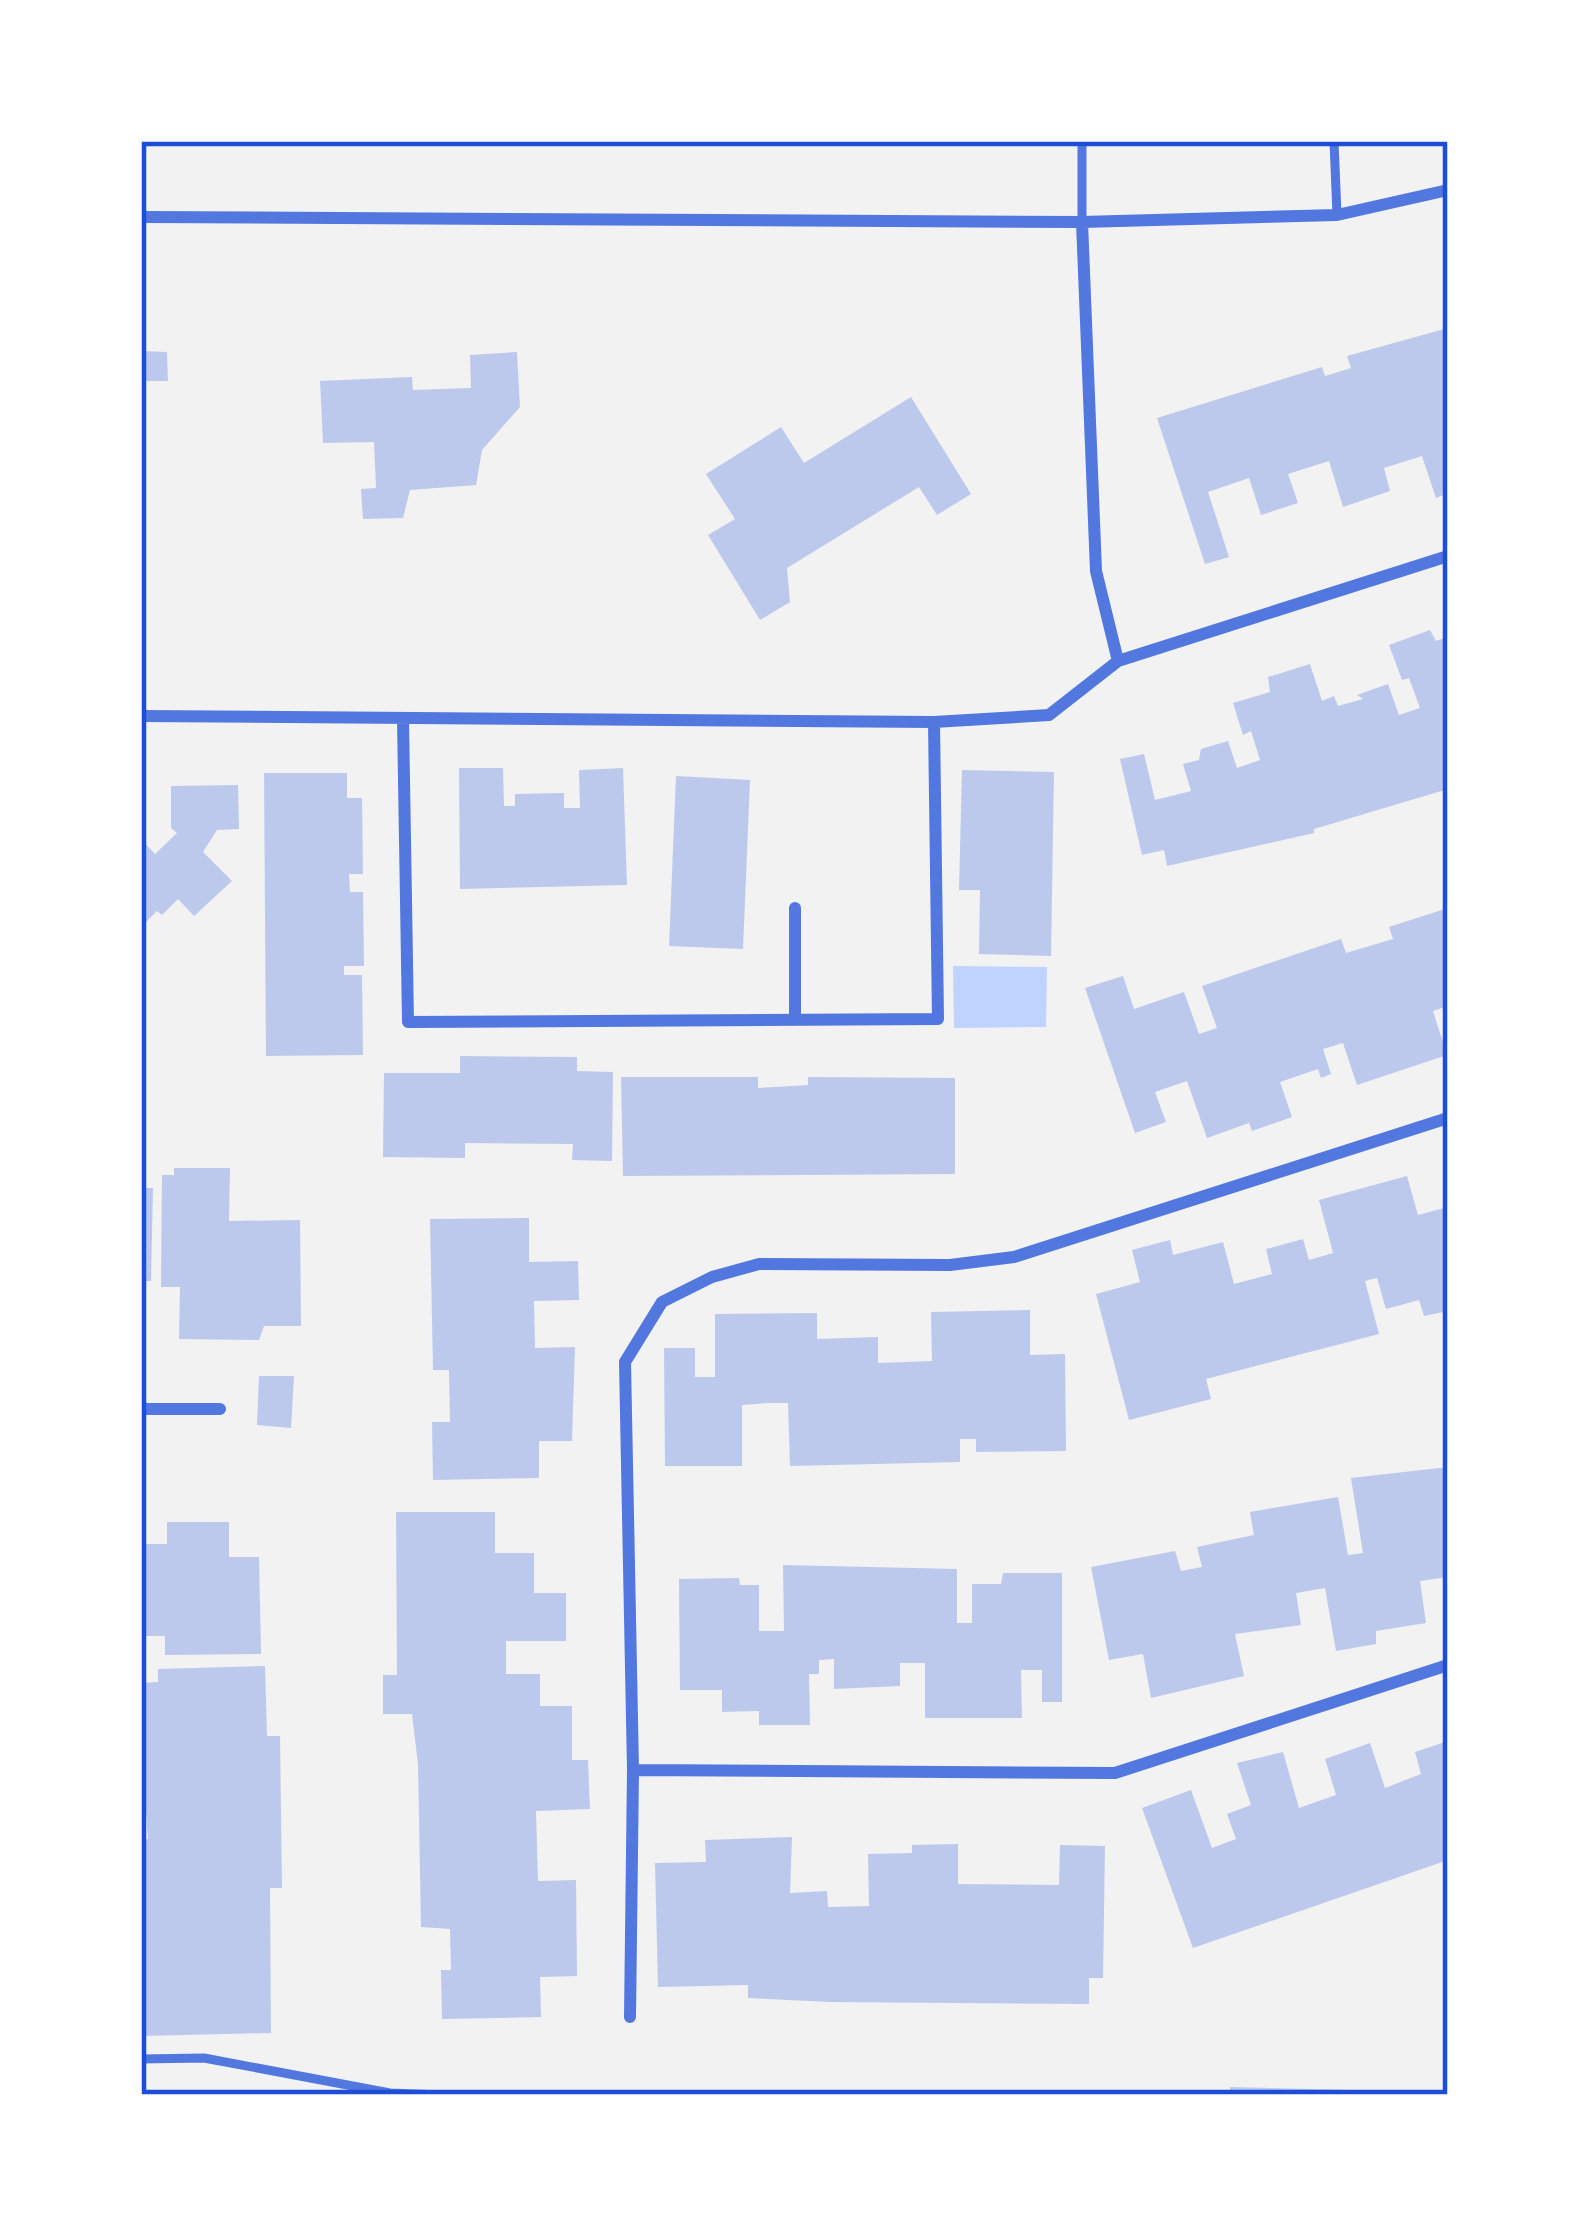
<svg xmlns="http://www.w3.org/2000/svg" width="1589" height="2236" font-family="'Source Serif 4',serif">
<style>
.water{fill:#bfd3fe}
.building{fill:#bdc9ec}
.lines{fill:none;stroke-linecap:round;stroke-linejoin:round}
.service{stroke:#5277de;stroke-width:9}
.minor{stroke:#5277de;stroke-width:12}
.neatline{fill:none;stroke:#1d4ed8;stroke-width:4.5}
</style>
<rect width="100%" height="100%" fill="#f2f2f2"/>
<path class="water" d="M953,966L1047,967L1046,1027L954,1028Z"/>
<path class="building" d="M1448,328V493L1436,498L1422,456L1384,468L1390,491L1343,507L1329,461L1288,474L1298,503L1261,515L1249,478L1208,492L1229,557L1205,564L1157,418L1322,367L1325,376L1351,368L1347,356Z
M141,351L167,352L168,381H141Z
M517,352L520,407L482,450L476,485L410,490L403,518L363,519L361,489L376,488L374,442L323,443L320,381L412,377L413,390L471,388L470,355Z
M911,397L971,494L937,515L919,487L787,568L790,602L760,620L708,535L735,519L706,474L781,427L804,463Z
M1430,630L1436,641L1448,637V789L1314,829V833L1167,866L1164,850L1142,855L1120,759L1144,754L1155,800L1191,791L1183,764L1199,760L1201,749L1228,741L1237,768L1260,760L1251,731L1243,735L1233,703L1270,692L1268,677L1310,664L1322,701L1334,696L1338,706L1363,699L1357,695L1388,684L1399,715L1420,708L1409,678L1402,680L1389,645Z
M459,768H503L504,806H515V794L564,793V808H580L579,770L623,768L627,885L460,889Z
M962,770L1054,772L1051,956L979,954L980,890H959Z
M264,773H347V798H362L363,874H349L350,892H363L364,966H344V975H362L363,1055L266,1056Z
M676,776L750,780L743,949L669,946Z
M238,785L239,829L217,830L203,852L232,881L194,916L178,899L162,915L157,911L141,927V839L155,854L177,833L171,828V786Z
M1448,908V1006L1433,1011L1447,1055L1357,1085L1343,1043L1323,1049L1331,1074L1321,1078L1318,1069L1280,1082L1292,1117L1252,1131L1249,1123L1207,1138L1187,1081L1155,1092L1166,1122L1135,1133L1085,988L1123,976L1134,1009L1184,992L1199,1034L1217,1028L1202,986L1341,939L1346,953L1393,939L1389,927Z
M460,1056L577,1057V1071L613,1072L612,1161L572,1160L573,1144L465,1143V1158L383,1157L384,1073H460Z
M621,1077H758V1088L808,1085V1077L955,1078V1174L623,1176Z
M174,1168H230L229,1221L300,1220L301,1326H264L259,1340L179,1339L180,1287H161L162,1175H174Z
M1407,1176L1418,1215L1448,1207V1311L1424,1316L1419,1300L1386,1309L1377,1278L1365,1281L1379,1334L1206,1379L1211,1399L1129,1420L1096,1294L1140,1282L1132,1250L1170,1240L1173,1255L1223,1242L1234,1284L1272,1274L1266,1249L1303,1239L1309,1260L1333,1253L1319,1200Z
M141,1188H153L151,1281H141Z
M529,1218V1262L578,1261L579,1300L534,1301L535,1348L575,1347L572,1441H539V1478L433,1480L432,1422H450L449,1370H433L430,1219Z
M1030,1310V1355L1065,1354L1066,1451L976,1452V1439H960V1462L790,1466L788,1403H767L742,1405V1466H665L664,1348H695V1377H715V1314L817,1313V1339L878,1337V1363L932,1361L931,1312Z
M259,1376H294L291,1428L257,1425Z
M1448,1467V1577L1420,1581L1426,1623L1376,1631V1644L1336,1651L1325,1588L1296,1593L1301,1625L1235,1634L1244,1676L1151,1698L1143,1654L1109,1660L1091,1567L1175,1551L1181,1571L1202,1567L1197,1547L1254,1535L1250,1512L1338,1497L1348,1555L1363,1553L1351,1478Z
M396,1512H495V1553H534V1593H566V1641H506V1674H540V1706H572V1760H588L590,1809L536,1811L538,1881L576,1880L577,1976L540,1977L541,2017L442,2019L441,1970H451L450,1929L421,1927L418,1764L412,1714H383V1675H397Z
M167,1522H229V1557H259L261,1654L165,1655V1636H141V1544H167Z
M783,1565L957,1569V1623H972V1584H1001L1003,1573H1062V1702H1042V1670H1021L1022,1718H925V1663H900V1686L834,1689V1659L819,1660V1674H809L810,1725H759V1711L722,1712V1690H680L679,1579L739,1578L740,1585H759V1631H784Z
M265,1666L267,1736H280L282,1888H270L271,2033L141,2036V1839H148L144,1784H141V1683L158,1682V1669Z
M1448,1741V1860L1193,1948L1142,1808L1191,1790L1212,1848L1236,1839L1227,1814L1251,1805L1237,1763L1283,1752L1299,1808L1336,1795L1325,1759L1370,1743L1385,1788L1421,1774L1415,1752Z
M792,1837L790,1893L827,1891L828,1907L869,1906L868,1854L912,1853V1845L958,1844V1884L1059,1885L1060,1845L1105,1846L1103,1978H1089V2004L831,2002L748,1998V1985L658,1987L655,1863L706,1862L705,1840Z
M1230,2087L1350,2090V2095H1230Z"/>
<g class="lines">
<path class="service" d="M1082,141V222
M1334,141L1337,215
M141,2059L204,2058L390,2093L441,2095"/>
<path class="minor" d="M141,217L1082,222L1337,215L1448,190
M1082,222L1096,571L1118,661
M141,716L934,722L1049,715L1118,661L1448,556
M403,719L408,1022L938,1019L934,722
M795,908V1018
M141,1409H220
M633,1770L1115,1773L1448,1665
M630,2017L633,1770L625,1362L662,1302L712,1277L759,1264L950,1265L1014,1257L1448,1118"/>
</g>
<rect width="1589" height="2236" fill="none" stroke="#ffffff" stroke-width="288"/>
<rect x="144" y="144" width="1301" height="1948" class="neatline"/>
</svg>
